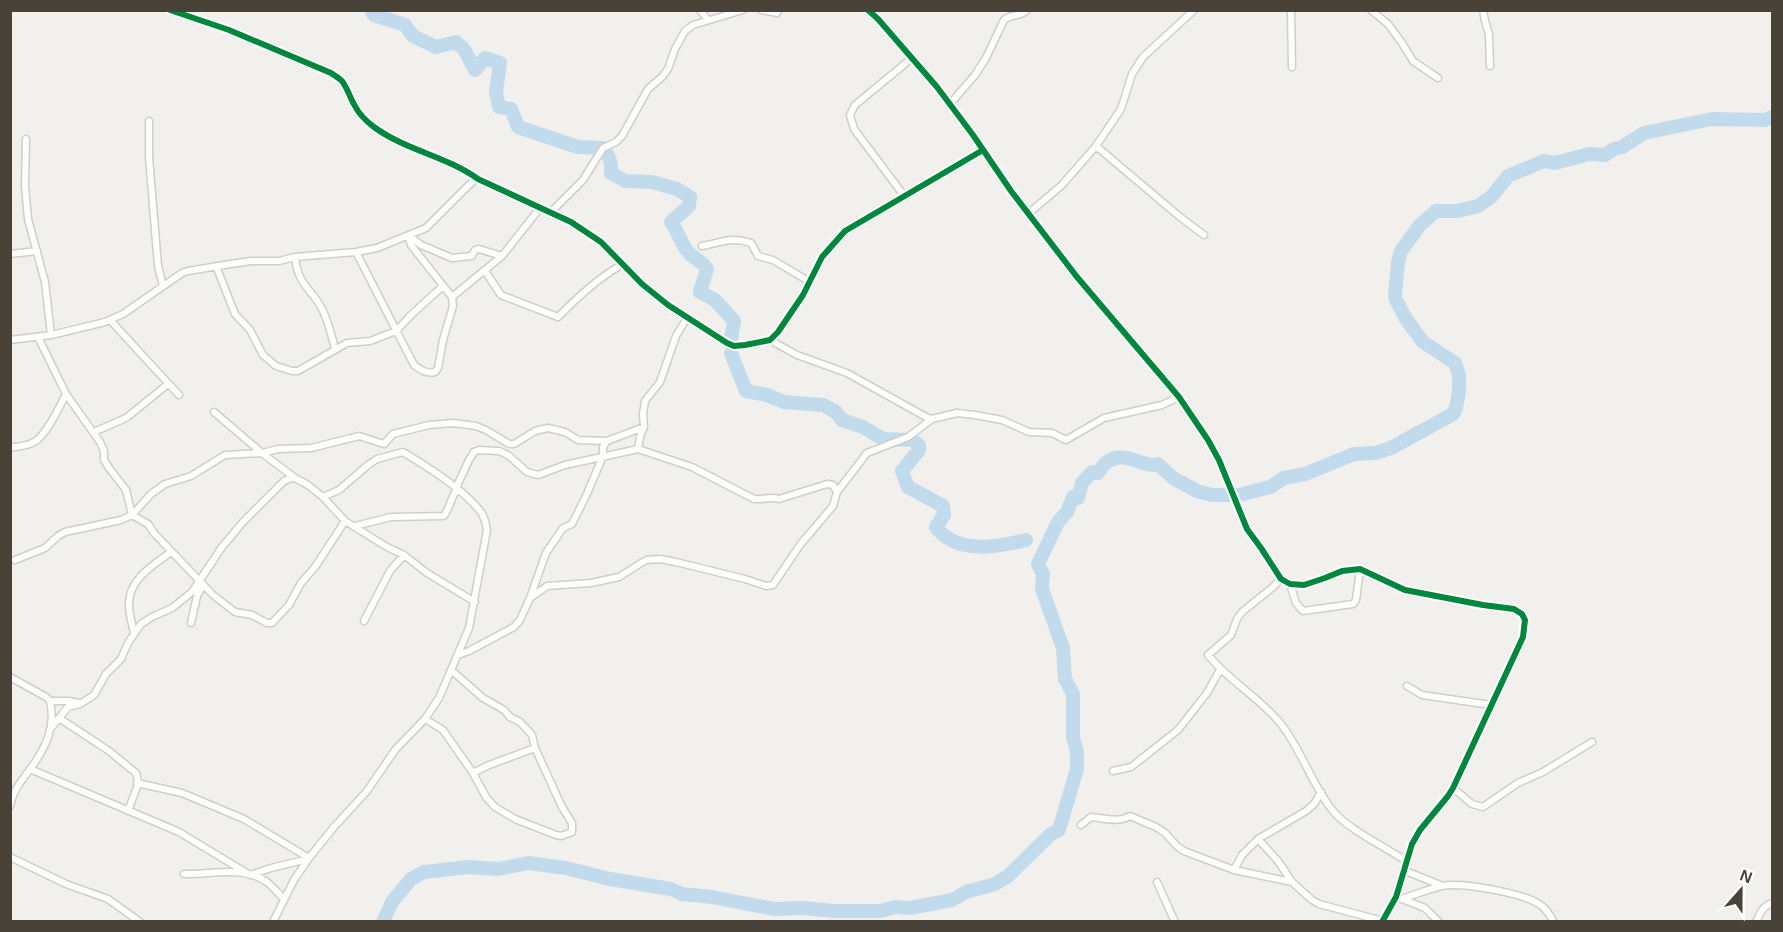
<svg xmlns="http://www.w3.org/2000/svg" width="1783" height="932" font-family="Helvetica,sans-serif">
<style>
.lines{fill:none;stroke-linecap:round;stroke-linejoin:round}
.river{stroke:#c2dbec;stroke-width:14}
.street-casing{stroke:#d0cecb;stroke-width:9}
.street{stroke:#fdfdfc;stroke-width:6}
.cycleway-casing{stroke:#fff;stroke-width:10}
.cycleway{stroke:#00873e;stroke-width:6}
</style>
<rect width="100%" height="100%" fill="#f2f0ed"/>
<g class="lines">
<path class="river" d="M371,10L374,15L405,25L413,36L436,47L456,42L464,49L475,70L485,58L500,63L496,92L499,107L511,109L518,127L578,147L603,148C610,156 612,163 611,173L625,181L652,182L677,189L690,197L689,206L671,222C678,231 681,244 689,253C695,260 701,260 707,269L700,292L715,300L734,321L731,339
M731,353L746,391L767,395L784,402L823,405L836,412L842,420L863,427L883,439L912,440L919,445V450L902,471L908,487L943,506L944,515L936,527C957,555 997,547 1026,540
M383,922L392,902L411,879L424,872L468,867L499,869L528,863L566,868L610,879L671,889L682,894L712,897L774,909L804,908L834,911H880L895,907L910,908L952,900L966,892L995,884L1008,876L1051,834L1059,830L1077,769V752L1073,737V694L1065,679L1063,648L1042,589L1043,574L1038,564L1058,522L1067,512L1073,497L1078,498L1082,483L1092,472L1098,473C1100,470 1104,464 1107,462C1124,449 1144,469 1158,464L1173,478L1197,491L1212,495H1239L1270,487L1284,478L1305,474L1354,454L1375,453L1391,448L1453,414L1456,408L1459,391V375L1455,363L1423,342L1406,319L1396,300L1395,295L1398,262L1401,251L1420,225L1436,211H1458L1478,206L1491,197L1508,176L1544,161L1555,163L1589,154L1605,155L1614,149L1622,147L1644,133L1712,119L1765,120L1772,117"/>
<g class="street-casing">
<path id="street" d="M170,10L229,30L331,73C334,75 339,78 342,81C348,89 350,98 355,106C359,114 366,121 374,127C405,150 446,156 478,179L571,222L601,242L642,284L668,305L727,343L734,346L745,345L770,340L778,332L803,295L822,257L845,231L983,150
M700,10L708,20
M761,10L777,13L778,10
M868,10L878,19L937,87L973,135L1011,191L1077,277L1179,397L1208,440L1219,460L1247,529L1261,548L1281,579L1290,584L1304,585L1325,578L1342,571L1360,569L1405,590L1483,605L1514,609L1522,614L1525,620L1523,637L1453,788L1448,796L1420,830L1412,844L1396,897L1382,922
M1291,10L1292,67
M1371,10L1388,24L1402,43L1413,61L1438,78
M1483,10L1485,21L1489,34L1490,66
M950,104L975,75L986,58L1004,20C1010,14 1021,17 1027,10
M149,121V157L158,266L163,286
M26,139L25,186L28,219L45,282L51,335
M1096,146L1180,217L1204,235
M905,197L854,129L850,115L855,105L912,58
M550,213L583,180L603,148L616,142L622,136L648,89L662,77L668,69L675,49L685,31L693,25L743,10
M1029,213L1062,185L1096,146L1121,109L1132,74L1143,57L1194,10
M409,236L421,245L452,258L472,256L475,250L479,249L502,256
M702,246C720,243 732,236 751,243L758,256L773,260L810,282
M356,252L414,365C421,370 426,374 435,372L438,368L443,340L453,306L452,297L411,245L409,238
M10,254L37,251
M295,257C298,285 309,286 321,307C328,319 331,335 335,348
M216,266L235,314L250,330L263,355L276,366L292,371H298L347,343L370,341L396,331L411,315L443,286
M485,271L501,295L558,317C578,297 598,278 623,264
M452,297L502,256L540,208
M110,320L179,395
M38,337L66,394L100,442L104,451V460L109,468L126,490L132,515L148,524L154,533L213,595L235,612L252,615L267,623H272L289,605L301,583L315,567L345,521
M10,340L51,335L105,322L123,314L182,273L188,271L224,265L251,261H279L295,257L356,252L377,248L426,228L474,180L478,179
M770,340L797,355L847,373L926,417L932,419L957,413L975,415L1002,420L1029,432L1052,433L1066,440L1104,418L1162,405L1179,397
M214,412L262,453L295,478
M94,432L126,418L168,384
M10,448C18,446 28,446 34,442C46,436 60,406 66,394
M638,449L640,437L644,427L643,414L645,401L660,382L676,336L687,318
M456,488L469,460L474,452L479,450L499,451L508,455L527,472L538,475L565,465L638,449L692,467L754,499C763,500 771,496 779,499L827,484L833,485L837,492
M355,526L391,517L444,516C450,507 451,498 457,489
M15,560L45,548L58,536L65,532L121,520L132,515L151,494L165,484L191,476L225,455L262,453L278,449L311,448L359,436L384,444L393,434L429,425L453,423L476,426L486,430L509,444H514L535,431L548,428L565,432L578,440L607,441L644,427
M1281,579L1273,587L1242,612L1237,619L1231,635L1208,655C1229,681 1260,698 1281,724C1302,751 1312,785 1333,811C1349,830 1384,846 1406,861
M1290,584L1296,603L1303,611L1353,604L1356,600L1360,569
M530,598L547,586L591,583L619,577L646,560L660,559L676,562L745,579L766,586L773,585L800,545L833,506L837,492L867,453L908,437L932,419
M364,621L390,571L404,555
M191,623L197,596L203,585
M134,633C132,624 129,614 129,605C128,580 153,565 171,552
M458,655L469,651L514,627L520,620L530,598L546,553L563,528L572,524L586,496L603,456V447L607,441
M10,677L46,697L50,701C56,727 46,747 31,768C22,780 13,790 10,806
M1407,686L1422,695L1491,705
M50,701H68L79,703
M59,718L109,751L136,773L138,781L137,787L128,811
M425,719L443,730L473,773L486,797L495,807L515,819L556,835L561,836L572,832V823L562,807L535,748L532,735L520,722L510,717L504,710L483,698L451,670
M51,728L68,707L80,704L94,695L106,674L121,659L128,643L141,624L152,617L172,608L192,592L222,547L243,522L284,481L291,478H295L308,485L323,497L345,521L387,547L404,555L427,573L475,602
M30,769L179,832L250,875L271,868L308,859
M1113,771L1131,767L1178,730L1207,693L1220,670
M473,773L489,765L535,748
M137,783L182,793L244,819L309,858
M1453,788L1472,804L1483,807L1518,783L1543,772L1592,742
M1081,825L1091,817C1104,818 1118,823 1130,816L1156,827L1165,833L1178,847L1184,851L1234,870L1292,882L1312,900L1319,904L1383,921
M1258,839L1278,861L1292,882
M10,857L66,884L108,899L140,922
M1234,870L1242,855L1258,839L1306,811L1314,804L1321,792
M1403,870L1443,886
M184,874C211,875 243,865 267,882C273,887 278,893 284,899
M1157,882L1175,922
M1401,899C1415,895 1428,889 1442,886C1462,882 1522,893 1539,904C1546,908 1549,914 1554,922
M1402,899L1425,908L1439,922
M273,922L294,880L309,858L334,827L367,791L395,750L425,719L439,698L469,628L487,530C486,524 485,518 481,512C462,488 429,468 403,452L377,459L368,465L339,490L323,497
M1756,922C1760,913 1763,906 1772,903"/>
</g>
<use href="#street" class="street"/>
<g class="cycleway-casing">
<path id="cycleway" d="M170,10L229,30L331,73C334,75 339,78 342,81C348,89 350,98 355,106C359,114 366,121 374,127C405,150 446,156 478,179L571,222L601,242L642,284L668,305L727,343L734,346L745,345L770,340L778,332L803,295L822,257L845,231L983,150
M868,10L878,19L937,87L973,135L1011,191L1077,277L1179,397L1208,440L1219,460L1247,529L1261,548L1281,579L1290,584L1304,585L1325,578L1342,571L1360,569L1405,590L1483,605L1514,609L1522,614L1525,620L1523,637L1453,788L1448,796L1420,830L1412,844L1396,897L1382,922"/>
</g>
<use href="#cycleway" class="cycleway"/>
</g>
<rect width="1783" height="932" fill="none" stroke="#484239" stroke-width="24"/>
<g transform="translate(1741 890) rotate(21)" stroke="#ffffff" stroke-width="4.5" paint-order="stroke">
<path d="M0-4.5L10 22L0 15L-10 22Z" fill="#484239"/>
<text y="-9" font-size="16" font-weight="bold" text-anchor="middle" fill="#484239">N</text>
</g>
</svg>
